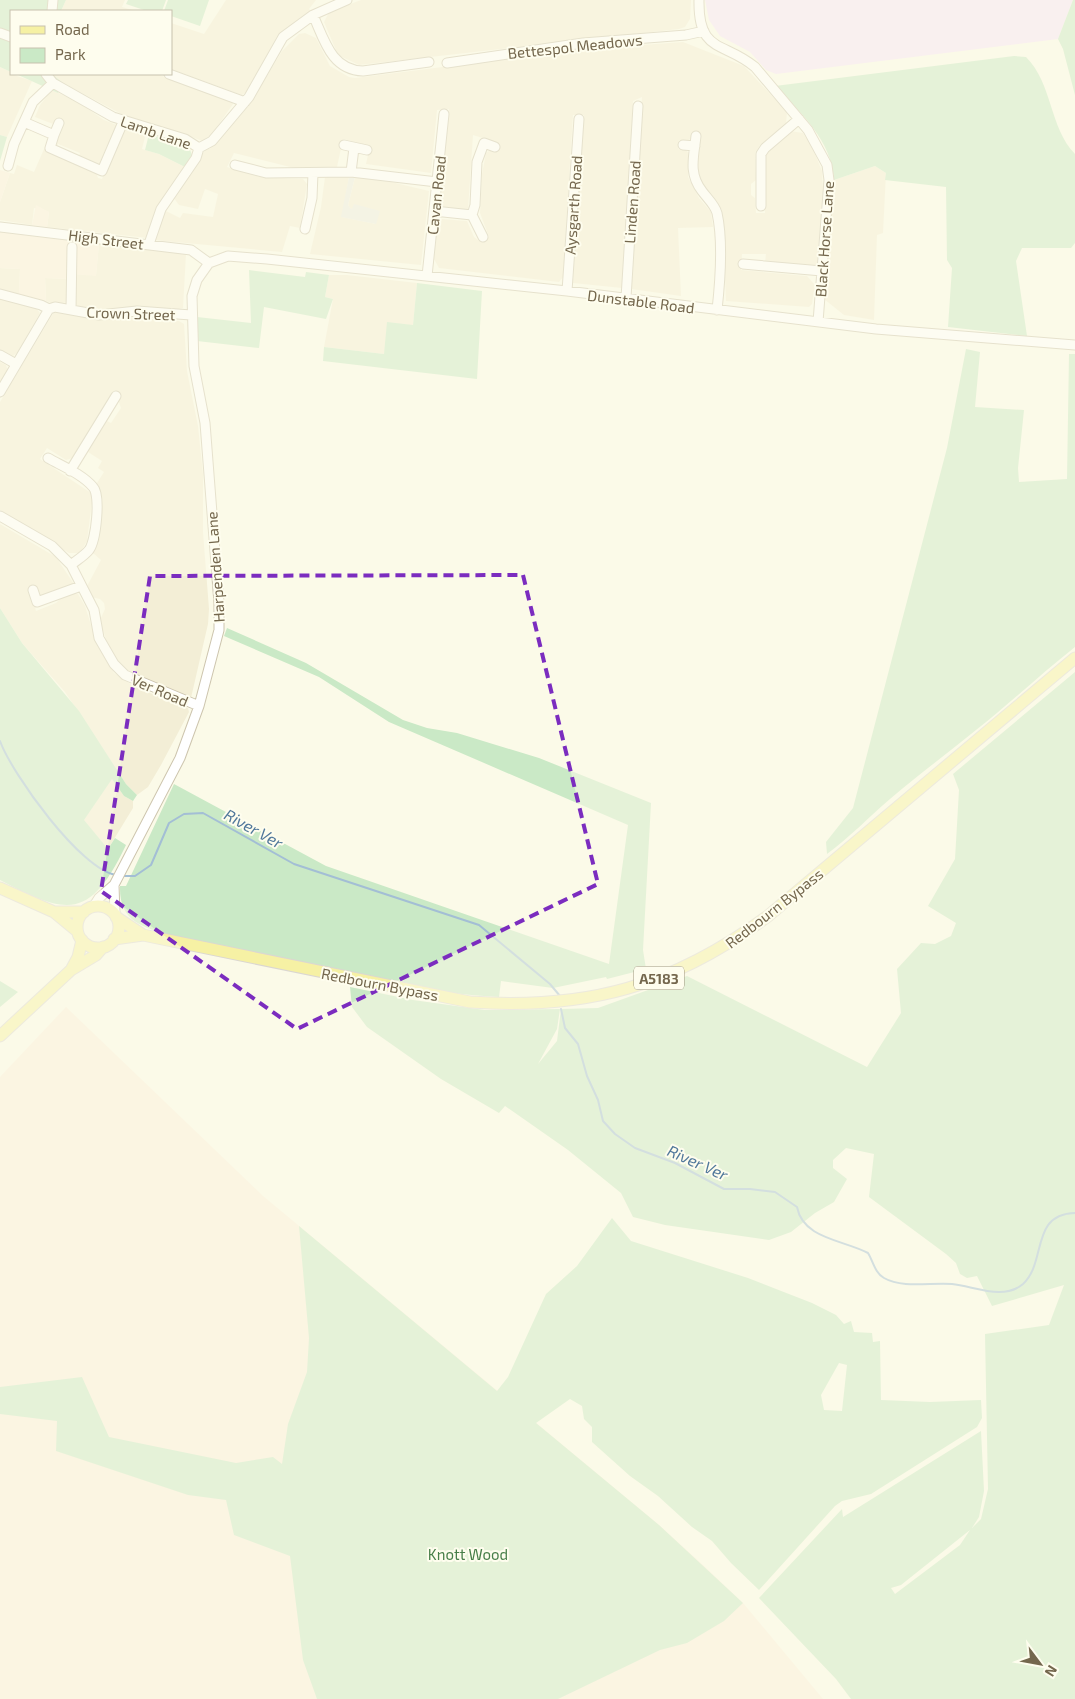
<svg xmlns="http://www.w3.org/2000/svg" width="1075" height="1699" font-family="'Exo 2',sans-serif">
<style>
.residential{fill:#f3eed6}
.commercial{fill:#fbefdc}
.industrial{fill:#eceae1}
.education{fill:#f7e4f8}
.green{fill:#cae9c6;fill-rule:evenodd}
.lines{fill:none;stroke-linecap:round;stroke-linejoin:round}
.stream{stroke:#a3bed5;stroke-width:2}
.minor-casing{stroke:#cdc5ae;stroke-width:11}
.major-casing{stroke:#dbd7d1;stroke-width:13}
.minor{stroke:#fff;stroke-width:9}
.major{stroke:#f6f1a4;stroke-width:11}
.marked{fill:none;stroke:#7b2cbf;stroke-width:4;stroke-dasharray:10 6;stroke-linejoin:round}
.labels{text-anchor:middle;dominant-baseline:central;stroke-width:4;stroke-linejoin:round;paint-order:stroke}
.shield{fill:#fefdee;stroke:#9d947d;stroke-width:1}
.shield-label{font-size:14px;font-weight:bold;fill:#74674d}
.street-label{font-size:15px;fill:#74674d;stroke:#fefdee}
.park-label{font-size:15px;fill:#487f49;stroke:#fefdee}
.water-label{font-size:16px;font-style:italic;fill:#51789b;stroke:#fefdee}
</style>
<rect width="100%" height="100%" fill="#fbfae8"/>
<path class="residential" d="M66,0H125L122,7L136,11H61Z
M226,0H316L309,9L311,11L277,36L248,91L242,95L171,69V23L204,34Z
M361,0H691L690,19L685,27L679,29L359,65L338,55L324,22L328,14L332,11Z
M305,33L316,38L330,66L349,77L355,78L585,49L683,42L744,66L787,112L786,124L760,145L755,153L756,180L751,184V195L755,198L756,213H765L764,154L790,131L803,133L812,147L822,171L823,191L817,265L765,263L766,254H742L741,270L807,276L815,285L812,304L809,307L726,301L722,210L697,179L692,137L688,141L679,140L678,149L686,150L689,154L688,177L699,198L711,212L713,227L678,228L681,296L631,289L642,97L633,101L622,288L573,283L584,115H573L563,277L559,282L439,268L434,259L437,222L442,219L467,221L474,237L481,242L489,237L480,213L482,174L486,153L490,150L495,152L498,143L473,135L468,210L438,206L449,109L437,110L431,173L366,164L370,146L343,139L337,167L298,169L234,153L227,167L260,177L303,179L307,184L300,228L290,226L282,252L153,240L164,210L180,218L183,213L213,217L218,194L205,189L198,209L179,205L173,197L206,149H210L230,121L234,123L250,104L282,51L299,34Z
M0,67L11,72V74L32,81L7,137L0,135Z
M52,74H157L231,100L233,104L212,134L202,141L185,134L129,118L63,83Z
M52,90L78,102L104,120L119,126L111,143H108L101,160L102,164L99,166L78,158L80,153L58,144L56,149L53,146L63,123L58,121L54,129L51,130L53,124L35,117L40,105Z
M128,128L146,133L142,149L159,154L185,167L148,238L47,227L49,212L34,208L32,225L0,220V202L10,173L14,174L17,165L34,172L44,149L96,172L98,178L102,179L122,132Z
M875,166L886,173L883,233L877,235L874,320L844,315L824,299L834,180Z
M325,177H349L342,217L376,224L354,205L352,210L350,208L348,205L355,177L387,181L429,191L421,265L310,254L321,207Z
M99,243L186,254L183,308L175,310L152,308H125L99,312L74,306L73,274L96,275Z
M0,268L20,269L19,294L0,291Z
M329,275H347L417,283L413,326L384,354L324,347L333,299L325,297Z
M45,278L70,279L71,302L54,304L46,301Z
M0,298L36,308L40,313L17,353L13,356L0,350Z
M54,312L103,320L135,317L179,321L184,324L187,371L198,426L203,474V532L209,609L208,624L191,698L134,676L122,667L110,650L101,625L100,620L105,609L104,603L100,599L91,597L86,588L101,560L93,553L98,541L102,503L100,488L97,483L104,472L98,468L102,461L88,452L107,421L111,423L121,408L115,391L73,458L66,460L47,448L40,459L91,493L92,502L87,541L80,553H69L0,510V402Z
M0,362L6,365L8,371L0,383Z
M0,524L56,557L74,584L43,597L30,591L36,611L56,603L60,599L74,593L78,594L85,606L98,647L114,673L135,687L188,708L189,712L161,765L148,787L137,795L126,784L65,692L22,643L0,608Z
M112,778L124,796L133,801V808L108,849L83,820Z"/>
<path class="commercial" d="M0,170L10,173L0,202Z
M36,205L49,212L47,227L32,225Z
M0,232L70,241V279L45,278L46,301L19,294L20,269L0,268Z
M75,241L99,243L96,276L73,274Z
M66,1007L263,1196L659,1525L703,1565L743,1603L823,1699H0V1077Z"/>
<path class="industrial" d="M349,177H355L348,205L350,208L352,209L354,204L380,211L376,224L341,217Z"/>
<path class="education" d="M705,0H1073L1058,39L776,74L766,70L750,52L720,36L709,20Z"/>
<path class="green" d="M0,0H66L61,11H11V72L0,67Z
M128,0H166L162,11H147L126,4Z
M168,0H209L200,26L171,16V11H164Z
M1073,0H1075V95L1063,49L1058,39Z
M1014,56L1026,57C1053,84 1049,127 1075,154V243L1071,248H1022L1016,261L1027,336L948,327L952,268L947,260L946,187L885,180L886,173L875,166L834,180C832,141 801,113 775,86Z
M16,74H52L63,83L58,93Z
M149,134L189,147L192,155L185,167L159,154L145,150Z
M0,135L7,137L0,161Z
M249,270L305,277L306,272L329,275L325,297L333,299L326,319L264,307L259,348L197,341V317L251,323Z
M417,283L482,291L477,379L323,361L324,347L384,354L387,322L413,325Z
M966,349L980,352L975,407L1024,410L1018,468L1019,482L1067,479L1069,354H1075V647C1041,674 1010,703 976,730C948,753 918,775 890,799C869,817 850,837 827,854L826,842L853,808L947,448Z
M0,608L22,643L79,711L126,784L137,795L133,801L124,796L112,779L84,820L108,849L115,838L126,845C90,920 68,916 0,880Z
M227,628L306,663L403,720L427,728L457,733L539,758L651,803L643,950L646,969L607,979L606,977L553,988L501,981L499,997C390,991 278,958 171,935C143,927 119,922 120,886H126L174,784L326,866L609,964L628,825L389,722L319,677L224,636Z
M1075,672V1699H851L836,1679L759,1598L842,1509L843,1517L981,1431L984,1491L979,1517L972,1528L981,1519L988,1489L985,1334L1049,1325L1064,1285L992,1306L977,1276L967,1278L960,1274L956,1263L946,1254L869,1197L874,1154L846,1148L833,1160V1168L847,1179L834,1202L815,1213L791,1232L769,1240L665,1225L633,1217L621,1193L568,1150L505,1106L499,1113L441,1079L367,1027L352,1007L350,987L413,1000L485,1010L560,1009L557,1029L538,1064L557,1041L561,1009L598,1008L687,976L867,1067L901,1013L897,969L921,943L935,944L951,936L956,923L928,906L955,859L959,790L953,774ZM970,1530L960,1545L895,1594L891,1588L901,1585Z
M0,981L18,992L0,1007Z
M612,1218L631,1241L748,1278L812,1303L836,1315L844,1324L851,1321L854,1332L872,1333L873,1342L880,1341L881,1400L930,1402L981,1400L982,1418L977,1427L871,1494L842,1501L835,1506L759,1590L731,1563L712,1541L692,1527L658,1496L630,1476L592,1442V1427L584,1419L582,1406L570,1399L536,1423L659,1525L743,1603L724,1621L687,1643L660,1650L558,1699H317L303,1660L290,1556L234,1535L226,1500L188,1495L56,1451L57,1421L0,1414V1387L82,1377L109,1437L236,1463L273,1457L282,1464L288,1424L307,1372L309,1338L299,1226L497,1391L508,1377L546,1294L577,1266ZM839,1363L847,1365L842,1411L824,1410L821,1395Z"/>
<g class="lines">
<path class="stream" d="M0,741C12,774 81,870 116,875
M121,876H135L151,865L169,823L184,814L203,813L294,864L479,925L550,984L560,996
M561,1009L565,1028L578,1044L587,1076L598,1100L603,1121L615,1134L635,1148L675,1163L724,1189H750L775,1192L797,1207C803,1239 844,1240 868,1253C873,1261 875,1273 884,1278C903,1289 932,1282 952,1284C974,1286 1003,1301 1023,1284C1047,1262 1030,1214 1075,1213"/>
<g class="minor-casing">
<path id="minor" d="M699,0C698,54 724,41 755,67L808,130L827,165L829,180L818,322
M52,11L53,0
M313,15C324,39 331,70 363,71L429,62
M0,33L11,37
M447,63L583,43L686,35L704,31
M46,74L53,83L113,117L185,139L199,148L196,158L161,209L149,244
M169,74L245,102
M24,122L54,135L50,148L102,171L123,122
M54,135L59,123
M696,136C694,156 688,173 702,191C707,198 715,205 717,213C723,240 720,283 717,310
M344,145L367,150
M683,145L695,146
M199,148L212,141L249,97L283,37L313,15L347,0
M235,165L266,173L351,172L437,182
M8,166L14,144L33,102L53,83
M351,172L354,148
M761,206V154L765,148L799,119
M434,211L472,215L475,205L477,162L484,143L495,147
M472,215L483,237
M0,227L191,250L209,263
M305,229L312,198L313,173
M743,264L822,271
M427,276L444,114
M567,291L579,119
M0,294L41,305L49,309L55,307L99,315L137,311L191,315
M626,298L638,106
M71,310L72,247
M0,355L16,364
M0,392L49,309
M48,458C62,466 82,474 93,487C101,495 96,541 89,550C84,556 77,560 71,565
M70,471L116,396
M0,516L52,546L71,565L94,610L99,638L114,664L125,675L199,706
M33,590L37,602L81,586
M94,906L99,898L114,885
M115,915L114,885L180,758L199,706L219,630V603L205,423L194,366L192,296L197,280L209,263L228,256L267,259L567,291L876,329L1075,345"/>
</g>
<g class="major-casing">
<path id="major" d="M0,888L54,912L77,931
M77 927a21 21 0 1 1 42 0a21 21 0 1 1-42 0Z
M54,912H84
M116,917L143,935
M114,939L143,935L470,1002C588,1010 673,986 768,916L1075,658
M71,970L78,957L82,940
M0,1036L71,970L96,955L103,947"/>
</g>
<use href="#minor" class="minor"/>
<use href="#major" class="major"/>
</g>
<path d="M0 0H1075V1699H0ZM523,575L598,884L297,1029L101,891L150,576Z" fill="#fbfae8" fill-opacity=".55" fill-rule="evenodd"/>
<path class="marked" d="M523,575L598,884L297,1029L101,891L150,576Z"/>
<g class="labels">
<rect class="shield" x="634" y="966.5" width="50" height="23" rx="4"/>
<g class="shield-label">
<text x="659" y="978">A5183</text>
</g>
<g class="street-label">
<text transform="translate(575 46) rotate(-6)">Bettespol Meadows</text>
<text transform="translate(156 132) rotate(19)">Lamb Lane</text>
<text transform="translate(436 195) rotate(-84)">Cavan Road</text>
<text transform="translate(632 202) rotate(-86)">Linden Road</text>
<text transform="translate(573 205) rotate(-86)">Aysgarth Road</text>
<text transform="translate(106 239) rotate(7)">High Street</text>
<text transform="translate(824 239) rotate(-86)">Black Horse Lane</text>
<text transform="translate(641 301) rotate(7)">Dunstable Road</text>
<text transform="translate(131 313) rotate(2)">Crown Street</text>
<text transform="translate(215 567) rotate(-94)">Harpenden Lane</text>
<text transform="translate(160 690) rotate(23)">Ver Road</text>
<text transform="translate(774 908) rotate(-38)">Redbourn Bypass</text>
<text transform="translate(380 984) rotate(11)">Redbourn Bypass</text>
</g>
<g class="park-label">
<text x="468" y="1554">Knott Wood</text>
</g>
<g class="water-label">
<text transform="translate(254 828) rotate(29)">River Ver</text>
<text transform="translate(698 1162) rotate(24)">River Ver</text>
</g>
</g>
<rect x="10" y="10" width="162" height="65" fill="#fefdee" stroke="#c7c1ae"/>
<rect x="20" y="26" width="25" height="8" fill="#f6f1a4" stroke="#c7c1ae"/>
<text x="55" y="35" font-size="15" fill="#74674d">Road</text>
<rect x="20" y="48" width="25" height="15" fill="#cae9c6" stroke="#c7c1ae"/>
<text x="55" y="60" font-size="15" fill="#74674d">Park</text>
<g transform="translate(1040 1664) rotate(122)" stroke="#fefdee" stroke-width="4" paint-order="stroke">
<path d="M0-4L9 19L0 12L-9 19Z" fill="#74674d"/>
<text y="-8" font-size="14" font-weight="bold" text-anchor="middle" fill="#74674d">N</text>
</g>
</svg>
